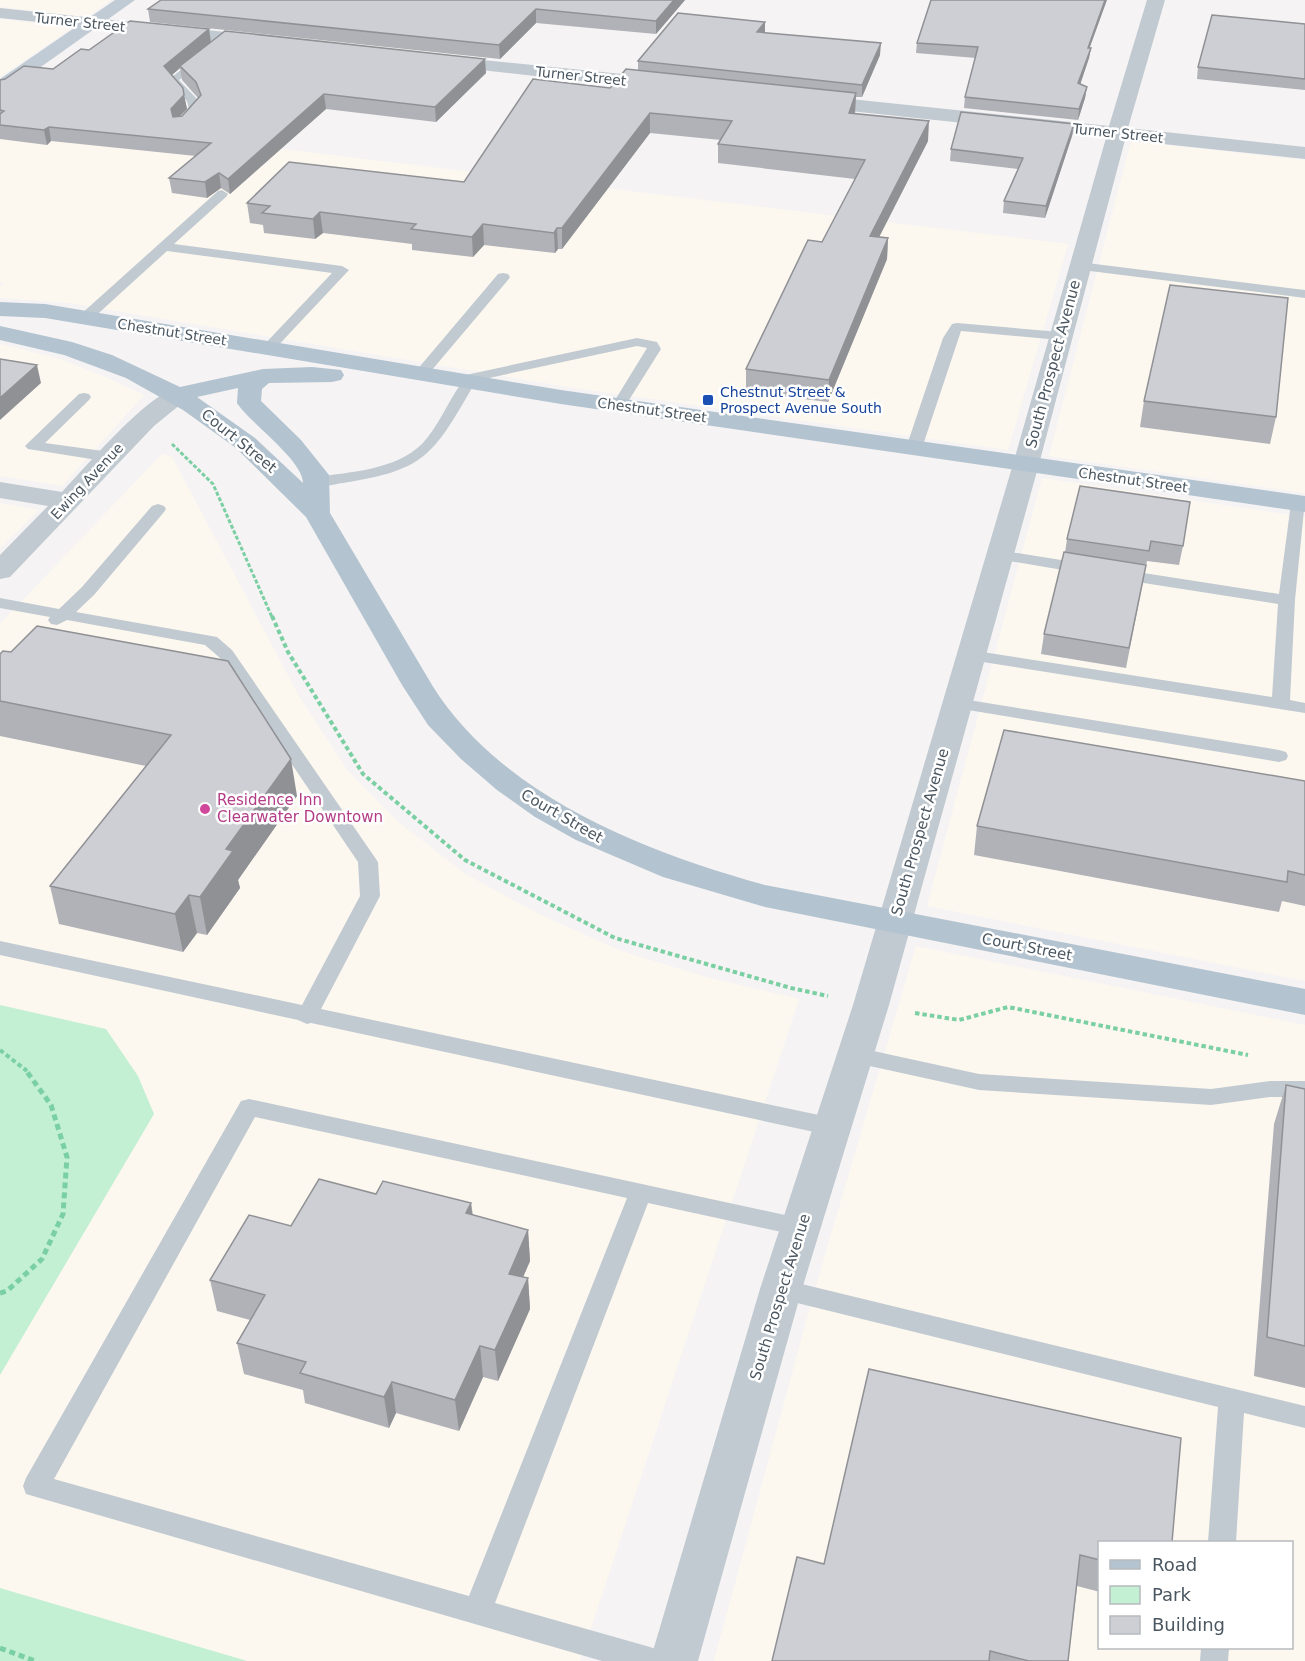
<svg xmlns="http://www.w3.org/2000/svg" width="1305" height="1661" font-family="'DejaVu Sans',sans-serif">
<style>
.commercial{fill:#fdf8ef;fill-rule:evenodd}
.green{fill:#c3f0d3}
.lines{fill:none;stroke-linecap:round;stroke-linejoin:round}
.path-far2{stroke:#7acfa3;stroke-width:3;stroke-dasharray:4 2;stroke-linecap:butt}
.path-far1{stroke:#7acfa3;stroke-width:4;stroke-dasharray:4.5 3;stroke-linecap:butt}
.path{stroke:#7acfa3;stroke-width:5;stroke-dasharray:6 4;stroke-linecap:butt}
.lane{fill:#c1cad1;fill-rule:evenodd}
.street{fill:#c1cad1;fill-rule:evenodd}
.secondary{fill:#c1cbd5;fill-rule:evenodd}
.primary{fill:#b3c3d0;fill-rule:evenodd}
.wall{fill:#b0b2b7;fill-rule:evenodd}
.shaded-wall{fill:#909195}
.building{fill:#cdcfd5;stroke:#909195;stroke-width:1.5}
.transit-dot{fill:#1a4fb4;stroke:#fff;stroke-width:2}
.hotel-dot{fill:#d1479c;stroke:#fff;stroke-width:2}
.labels{text-anchor:middle;dominant-baseline:central;stroke-width:5;stroke-linejoin:round;paint-order:stroke}
.far-street-label{font-size:14px;fill:#4a5660;stroke:#fff}
.far-transit-label{font-size:14px;fill:#164399;stroke:#fff;text-anchor:start}
.street-label{font-size:15px;fill:#4a5660;stroke:#fff}
.hotel-label{font-size:15px;fill:#b23c85;stroke:#fff;text-anchor:start}
</style>
<rect width="100%" height="100%" fill="#f5f3f3"/>
<path class="commercial" d="M0,0H111L87,17L0,7Z
M0,19L73,27L0,77Z
M0,115L1068,244L1008,450L568,387L69,303L0,298V286L4,283L0,282Z
M1131,141L1305,160V493L1049,456Z
M0,344L60,359L108,378L144,395L62,486L0,476Z
M162,454L172,457L300,698L348,771L398,822L467,875L541,915L621,951L706,977L799,999L580,1661H247L0,1588V1375L154,1114L106,1029L0,1005V624Z
M1042,478L1305,517V981L927,906Z
M0,503L39,510L0,548Z
M916,946L1305,1025V1661H714L813,1296ZM1100,1542H1292V1648H1100Z"/>
<path class="green" d="M0,1005L106,1029L138,1076L154,1114L0,1375Z
M0,1588L247,1661H0Z"/>
<g class="lines">
<path class="path-far2" d="M172,444L213,484L272,617"/>
<path class="path-far1" d="M272,616L288,652L363,774L465,860L615,938L791,988L828,996
M915,1013L959,1020L1008,1007L1248,1055
M0,1050L27,1071"/>
<path class="path" d="M0,1293L7,1291L42,1259L63,1214L67,1157L51,1105L25,1069
M0,1648L35,1661"/>
<path class="lane" d="M200,55L204,56V60L179,80L196,98L201,110L185,126H177V122L189,109L187,101L168,80Z
M222,190L228,194L226,197L174,244L342,266L349,270L273,351L268,352L261,348L332,273L167,251L90,321H80L78,318L80,315L218,191Z
M1079,262L1305,290V298L1074,269L1072,266L1074,263Z
M503,273L508,274L510,277L508,280L426,377H416L414,374L416,371L498,274Z
M957,323L1060,332L1067,336L1060,340L961,331L922,448L914,453L909,451L906,448L943,338L952,324Z
M637,338L657,342L661,349L624,408L619,409L612,405L647,348L637,346L461,384L454,380L461,376Z
M465,384L472,388C432,457 424,470 343,483C333,484 315,491 308,482L316,477C351,472 395,470 422,444C438,427 447,404 460,385Z
M84,393L89,394L91,397L89,400L45,443L110,452L115,454L118,457L115,460L110,462L28,449L25,446L28,443L79,394Z
M1299,498L1305,500L1295,600L1290,700L1305,703V713L970,660L964,659L961,655L964,651L970,650L1272,697L1278,604L1118,579L1110,574L1118,569L1279,594L1291,503Z
M158,504L164,506L166,509L164,512L94,595L76,612L217,637L232,650L378,862L380,896L321,1009L833,1118L841,1121L844,1127L841,1133L833,1136L311,1023L307,1024L298,1020L0,955V941L302,1005L360,896L358,862L220,658L205,645L67,620L57,625L51,624L48,620L50,617L0,608V598L59,609L82,587L152,506Z
M998,550L1086,564L1094,569L1086,574L992,558L990,555Z
M956,698L1279,750L1286,752L1288,756L1286,760L1279,762L950,707L947,703L950,699Z
M855,1047L979,1074L1211,1089L1270,1081H1305V1097H1270L1211,1105L979,1090L847,1061L844,1055L847,1049Z
M249,1099L808,1220L812,1227L808,1234L800,1236L648,1203L495,1603L650,1647L660,1651L664,1661H602L26,1494L23,1486L26,1478L241,1101ZM255,1117L627,1198L469,1596L54,1479Z
M781,1279L1305,1406V1428L1244,1413L1236,1542H1208L1218,1407L781,1299L772,1296L769,1289L772,1282Z
M1201,1648H1229L1228,1661H1200Z"/>
<path class="street" d="M1147,0H1165L1128,128L1305,147V159L1125,140L1039,464L889,1005L802,1289L698,1661H650L760,1289L853,1005L1013,464L1106,138L812,107L805,105L803,101L805,97L812,95L1109,126Z
M0,8L262,36L268,37L271,41L268,45L262,46L0,18Z
M442,56L662,78L669,80L671,84L669,88L662,90L436,65L433,61L436,57Z
M177,388L186,390L189,395L186,400L154,426L10,577L0,579V555L48,506L0,498V482L62,492C87,466 146,395 177,388Z"/>
<path class="secondary" d="M115,0H135L7,91L0,93V79Z"/>
<path class="primary" d="M0,302L45,304L561,390L1305,496V512L561,404L45,318L0,316Z
M0,326L72,342L112,355L180,387L263,369L312,367L341,370L344,375L341,380L332,382L269,383L262,389L261,401L301,440L329,475L330,513L432,685C501,796 645,852 765,885L1305,989V1015L765,907L663,877L576,840L535,817L497,790L461,759L428,725L402,685L306,517L236,448L183,410L126,378L64,355L0,340ZM238,388L237,403C251,424 303,460 303,483L255,438L197,397Z"/>
</g>
<path class="wall" d="M685,0L656,34L536,23L500,59L150,22L148,9Z
M765,22V33L880,55L862,97H856L855,114L928,141L879,237L888,238L887,259L828,402L746,392V369L822,242L855,179L718,163V144L721,140L650,133L562,249H558L555,253L484,245L473,257L412,250V244L323,233L315,239L264,233L263,225L250,223L247,203L464,182L638,70V61Z
M1305,24V90L1197,79L1198,67Z
M209,29L211,42L486,73L436,122L326,109L230,194L221,188L207,198L172,193L169,178L196,156L51,141L47,145L0,139V80L53,69L89,50ZM180,68L182,80L198,98L182,116H180L187,109L184,95L172,75Z
M917,43L1091,48L1089,58L1080,84L1087,87L1085,98L1078,120L964,108L965,97L976,58L916,53Z
M1074,124L1072,136L1045,218L1003,213L1004,201L1018,169L950,161L951,149Z
M1144,401L1276,417L1270,444L1140,427Z
M1080,486L1183,546L1179,565L1147,561L1126,668L1041,654L1044,634L1065,553L1067,539Z
M0,654L297,796L238,880L240,888L207,935L197,933L183,952L59,924L50,886L146,766L0,736Z
M1305,781V906L1282,901L1279,912L974,855L977,826Z
M1286,1085L1305,1089V1388L1254,1376L1274,1124Z
M376,1194L471,1203L473,1215L528,1230L530,1261L523,1277L528,1278L530,1309L498,1381L483,1377L459,1431L396,1413L389,1428L305,1403L303,1390L244,1374L237,1343L250,1320L217,1311L210,1280L291,1226Z
M1100,1542V1592L1077,1586L1068,1661H772L824,1564Z"/>
<path class="shaded-wall" d="M674,0H685L656,34V21Z
M1105,0H1107L1086,58L1088,48Z
M536,9V23L500,59L499,45Z
M765,22V34L757,32Z
M209,29L211,43L180,66V68L166,80L164,66Z
M881,43L880,55L862,97V85Z
M1091,48L1089,58L1077,94L1078,83Z
M485,59L486,73L436,122L435,107Z
M1087,87L1085,98L1078,120L1079,109Z
M856,93L855,112L848,132L849,113Z
M324,94L326,109L230,194L228,179Z
M184,95L187,109L173,123L171,109Z
M650,113V133L562,249V228Z
M929,121L928,141L869,257L870,236Z
M1074,124L1072,136L1045,218L1046,206Z
M49,127L51,141L47,145L44,130Z
M219,173L221,188L207,198L205,182Z
M320,212L323,233L315,239L313,219Z
M483,224L484,245L473,257L472,237Z
M557,228L558,249L555,253L554,233Z
M888,238L887,259L828,402L829,380Z
M37,365L41,383L0,420V398Z
M291,759L297,796L238,880L240,888L207,935L200,897L226,849Z
M189,895L197,933L183,952L175,914Z
M471,1203L474,1234L466,1213Z
M528,1230L530,1261L511,1305L509,1274Z
M528,1278L530,1309L498,1381L495,1350Z
M480,1346L483,1377L459,1431L455,1400Z
M392,1382L396,1413L389,1428L384,1397Z"/>
<path class="building" d="M161,0H674L656,21L536,9L499,45L148,9Z
M931,0H1105L1088,48H1091L1078,83L1087,87L1079,109L965,97L978,47L917,43Z
M678,13L765,22L757,32L881,43L862,85L638,61Z
M1212,15L1305,24V79L1198,67Z
M130,21L209,29L164,66L183,88L184,95L171,109L173,117L182,116L201,95L196,82L180,66L225,31L485,59L435,107L324,94L228,179L219,173L205,182L169,178L211,143L49,127L44,130L0,125V114L4,111L0,110V80L5,79L24,66L53,69L81,49L89,50Z
M626,69L856,93L849,113L929,121L870,236L888,238L829,380L746,369L808,240L822,242L865,160L718,144L732,121L650,113L562,228H557L554,233L483,224L472,237L411,229L416,224L320,212L313,219L262,213L270,206L247,203L289,162L464,182L533,79L610,88Z
M961,112L1074,124L1046,206L1004,201L1023,158L951,149Z
M1170,285L1288,298L1276,417L1144,401Z
M0,359L37,365L0,398Z
M1080,486L1190,502L1183,546L1151,541L1149,551L1067,539Z
M1064,552L1146,565L1129,648L1044,634Z
M37,626L228,661L291,759L226,849L233,851L200,897L189,895L175,914L50,886L171,735L0,701V654L3,651L11,652Z
M1004,730L1305,781V875L1288,871L1287,882L977,826Z
M1286,1085L1305,1089V1346L1267,1337Z
M319,1179L376,1194L383,1181L471,1203L466,1213L528,1230L509,1274L528,1278L495,1350L480,1346L455,1400L392,1382L384,1397L300,1373L306,1362L237,1343L265,1295L210,1280L249,1215L291,1226Z
M869,1369L1181,1438L1172,1542H1100V1560L1080,1555L1068,1661H1029L990,1651L989,1661H772L797,1557L824,1564Z"/>
<rect class="transit-dot" x="702" y="394" width="12" height="12" rx="3"/>
<circle class="hotel-dot" cx="205" cy="809" r="6"/>
<g class="labels">
<g class="far-street-label">
<text transform="translate(80 22) rotate(6)">Turner Street</text>
<text transform="translate(581 76) rotate(6)">Turner Street</text>
<text transform="translate(1118 133) rotate(6)">Turner Street</text>
<text transform="translate(172 332) rotate(9)">Chestnut Street</text>
<text transform="translate(652 410) rotate(8)">Chestnut Street</text>
<text transform="translate(1133 480) rotate(8)">Chestnut Street</text>
<text transform="translate(87 481) rotate(-47)">Ewing Avenue</text>
</g>
<g class="far-transit-label">
<text x="720" y="392">Chestnut Street &amp;<tspan x="720" dy="16">Prospect Avenue South</tspan></text>
</g>
<g class="street-label">
<text transform="translate(1053 364) rotate(-75)">South Prospect Avenue</text>
<text transform="translate(239 441) rotate(39)">Court Street</text>
<text transform="translate(562 816) rotate(30)">Court Street</text>
<text transform="translate(920 832) rotate(-74)">South Prospect Avenue</text>
<text transform="translate(1027 947) rotate(11)">Court Street</text>
<text transform="translate(780 1297) rotate(-73)">South Prospect Avenue</text>
</g>
<g class="hotel-label">
<text x="217" y="800">Residence Inn<tspan x="217" dy="17">Clearwater Downtown</tspan></text>
</g>
</g>
<rect x="1098" y="1541" width="195" height="108" fill="#ffffff" stroke="#b7bbbf" stroke-width="1.5"/>
<rect x="1110" y="1560" width="30" height="9" fill="#b3c3d0" stroke="#b7bbbf" stroke-width="1.5"/>
<text x="1152" y="1571" font-size="18" fill="#4a5660">Road</text>
<rect x="1110" y="1586" width="30" height="18" fill="#c3f0d3" stroke="#b7bbbf" stroke-width="1.5"/>
<text x="1152" y="1601" font-size="18" fill="#4a5660">Park</text>
<rect x="1110" y="1616" width="30" height="18" fill="#cdcfd5" stroke="#b7bbbf" stroke-width="1.5"/>
<text x="1152" y="1631" font-size="18" fill="#4a5660">Building</text>
</svg>
